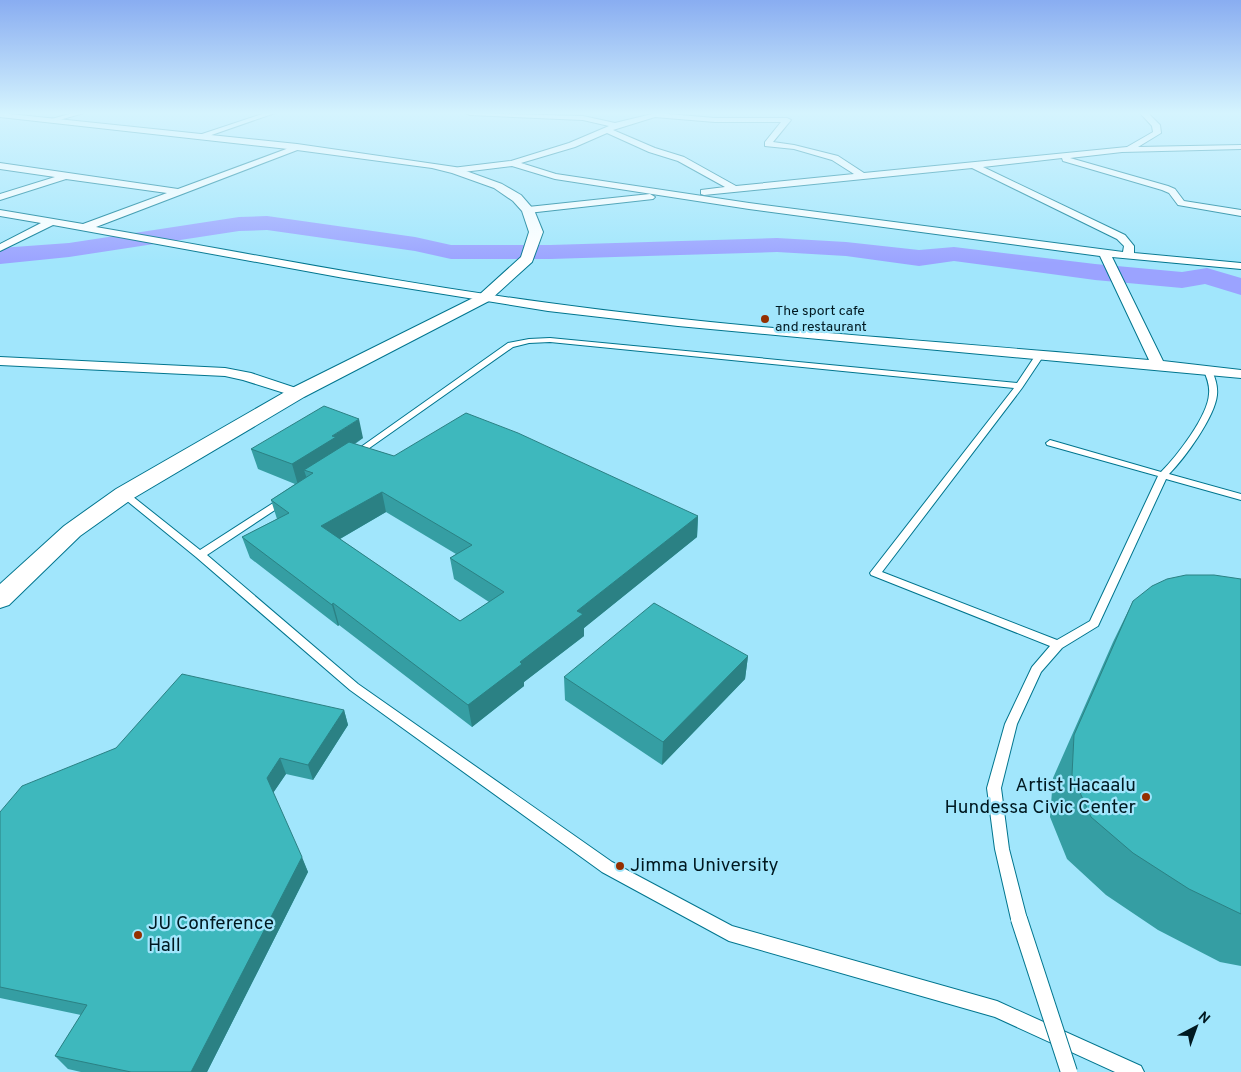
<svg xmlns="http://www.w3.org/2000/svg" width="1241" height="1072" font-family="Overpass,sans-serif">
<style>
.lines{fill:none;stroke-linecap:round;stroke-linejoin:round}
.river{fill:#9ba3ff;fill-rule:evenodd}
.service-casing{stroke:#01758e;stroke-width:2}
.minor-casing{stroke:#01758e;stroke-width:2}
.tertiary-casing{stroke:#01758e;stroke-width:2}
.service{fill:#fff;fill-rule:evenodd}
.minor{fill:#fff;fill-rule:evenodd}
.tertiary{fill:#fff;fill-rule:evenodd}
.service-bridge-casing{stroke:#01758e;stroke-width:18;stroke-linecap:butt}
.service-bridge{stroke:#fff;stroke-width:16}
.wall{fill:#359ea3;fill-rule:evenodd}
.shaded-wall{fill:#2b8184}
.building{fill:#3eb8bd;stroke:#2b8184;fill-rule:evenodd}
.poi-dot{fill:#942f00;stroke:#a1e6fc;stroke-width:2}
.labels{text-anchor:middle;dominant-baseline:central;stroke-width:4.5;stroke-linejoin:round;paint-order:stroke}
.far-poi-label{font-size:14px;fill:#001921;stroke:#a1e6fc;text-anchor:start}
.near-poi-label{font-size:19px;fill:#001921;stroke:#a1e6fc;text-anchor:start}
</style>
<rect width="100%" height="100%" fill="#a1e6fc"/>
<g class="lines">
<path class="river" d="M267,216L415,237L451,245H550L777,238L846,242L919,250L954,247L1095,264L1182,272L1207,268L1241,278V295L1205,284L1182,288L1095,280L954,261L919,266L846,256L777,252L550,259H451L415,251L267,230L239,231L69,257L0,264V248L69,243L239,217Z"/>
<g class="service-casing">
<path id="service" d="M550,338L1017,383L1037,353H1043L1044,355L1022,388L882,572L1057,640L1090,621L1158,476L1047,445L1046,443L1050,440L1161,472C1177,456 1208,416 1209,394C1210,386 1207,378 1204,371L1208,369H1211C1215,377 1218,386 1217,395C1215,417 1184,459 1169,474L1241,494V500L1166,479L1098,626L1062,648L1041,672L1017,724L1001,788L1009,849L1027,919L1025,924L1019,927L1013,924L1011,919L995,849L987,788L1005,724L1032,667L1050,646L871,575L870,573L1014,388L550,342L529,343L513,347L358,456L355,457L351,454L508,343L529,339Z
M124,491L127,492L200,550L281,498H287L289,500L287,502L207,555L358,684L612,862L732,926L997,1001L1141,1066L1144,1072H1115L995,1017L729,941L602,872L350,690L196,557L121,496L119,494Z"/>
</g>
<g class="minor-casing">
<path id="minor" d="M73,113H84L52,122L48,120Z
M265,113H275L200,139L193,137Z
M466,113L583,116L615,123L656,113L715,118H787L791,120L773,142L794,145L838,156L864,173L1127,147L1153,132L1152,126L1140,113H1148L1160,125L1161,133L1138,147L1241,145V149L1122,152L1070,158L1168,186L1175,189L1184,201L1241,210V216L1178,205L1169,193L1162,190L1063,161L1062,158L983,167L1125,235L1134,246V253L1241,263V269L1112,257L1163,361L1241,370V378L678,326L548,311L344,278L53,225L0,251V244L41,223L0,216V210L83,224L167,193L66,179L0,200V194L55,177L0,169V163L178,189L297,145H300V149L96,227C247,253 397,283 549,303C747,330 949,342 1149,360L1100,256L749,209L555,179L512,166L455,173L451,170L452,168L511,161L569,143L609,126L583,120L470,115ZM655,117L715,122H781L765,142V146L794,149L832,160L854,174L736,186L684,157L655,148L613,130ZM607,133L649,152L678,161L725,187L701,190V194L704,195L972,168L1117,239L1124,246L1123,252L749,203L556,174L521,163L575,147Z
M650,194L655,197L653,199L528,213L523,210L528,207Z
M0,357L225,368L251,373L302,390L304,393L297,397L243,380L225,376L0,365Z"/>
</g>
<g class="tertiary-casing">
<path id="tertiary" d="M0,113L297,144L455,167L502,184L521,195L534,210L543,232L532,262L489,301L304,397L132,499L80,536L9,605L0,608V584L64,526L116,489L290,389L479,295L521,257L529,232L522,211L513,201L494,188L452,173L432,168L297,150L0,117Z"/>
</g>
<use href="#service" class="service"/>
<use href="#minor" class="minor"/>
<use href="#tertiary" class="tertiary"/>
<g class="service-bridge-casing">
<path id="service-bridge" d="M1019,919L1069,1072"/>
</g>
<use href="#service-bridge" class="service-bridge"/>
</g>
<path class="wall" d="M363,438L355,444L394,456L698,516L697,537L584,628V636L524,682V686L472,727L339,625L338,626L250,558L242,537L277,519L271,500L295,484L258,469L251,449ZM386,512L456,554L450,558L454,579L489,602L460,621L340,539Z
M1241,579V966L1220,962L1158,930L1106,895L1067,859L1050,817L1053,778L1113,642L1133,601Z
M748,656L745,679L662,765L565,700L564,677Z
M344,710L348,725L313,780L286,774L273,793L308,872L207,1072H81L68,1069L55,1056L81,1015L0,998V812L116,748Z"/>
<path class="shaded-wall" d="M359,419L363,438L340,453L313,473L304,470L307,479L298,485L292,464L332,436Z
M382,492L386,512L326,547L321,526Z
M698,516L697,537L584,628V636L524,682V686L472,727L468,705L520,662L577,611Z
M333,603L339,625L338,626L332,605Z
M748,656L745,679L662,765L663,742Z
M344,710L348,725L313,780L308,765Z
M280,758L286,774L273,793L267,778Z
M302,857L308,872L207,1072H191Z"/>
<path class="building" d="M324,406L359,419L332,436L336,437L292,464L251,449Z
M466,413L518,433L698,516L577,611L583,614L520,662L522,664L468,705L333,603L332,605L242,537L289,513L271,500L313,473L304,470L349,442L394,456ZM382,492L472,545L450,558L504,592L460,621L321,526Z
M1186,575H1214L1241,579V914L1189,889L1133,853L1091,817L1072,775L1074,735L1133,601L1152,586L1167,579Z
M654,603L748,656L663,742L564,677Z
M182,674L344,710L308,765L280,758L267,778L302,857L191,1072H131L55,1056L87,1005L0,987V812L22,786L116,748Z"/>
<linearGradient id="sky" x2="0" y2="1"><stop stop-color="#89adf1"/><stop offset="0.43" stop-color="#d5f4fe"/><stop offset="1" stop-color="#d5f4fe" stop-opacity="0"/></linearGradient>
<rect width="1241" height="263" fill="url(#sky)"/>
<g class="poi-dot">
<circle cx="765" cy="319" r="5"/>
<circle cx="1146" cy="797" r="5"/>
<circle cx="620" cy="866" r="5"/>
<circle cx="138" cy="935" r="5"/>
</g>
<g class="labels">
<g class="far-poi-label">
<text x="775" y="311">The sport cafe<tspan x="775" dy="16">and restaurant</tspan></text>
</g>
<g class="near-poi-label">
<text x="1136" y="786" text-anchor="end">Artist Hacaalu<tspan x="1136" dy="22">Hundessa Civic Center</tspan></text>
<text x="630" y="866">Jimma University</text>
<text x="148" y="924">JU Conference<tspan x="148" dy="22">Hall</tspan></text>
</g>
</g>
<g transform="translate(1196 1027) rotate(41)" stroke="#a1e6fc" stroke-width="4" paint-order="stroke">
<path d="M0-4L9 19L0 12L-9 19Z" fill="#001921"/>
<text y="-8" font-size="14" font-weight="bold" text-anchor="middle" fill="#001921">N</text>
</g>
</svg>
